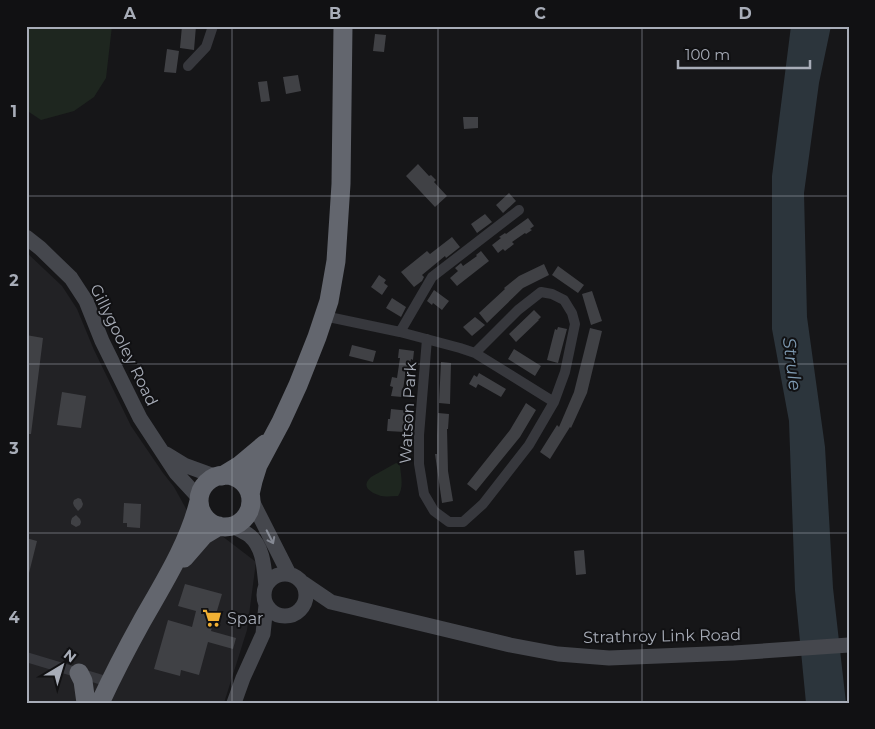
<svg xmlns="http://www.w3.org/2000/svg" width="875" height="729" font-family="Montserrat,sans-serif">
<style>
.built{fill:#222225}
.green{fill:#1e261f}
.water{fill:#2c353c}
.building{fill:#404145}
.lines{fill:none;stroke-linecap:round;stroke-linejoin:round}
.street{stroke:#37383d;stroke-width:10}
.secondary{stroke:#45474d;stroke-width:15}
.highway{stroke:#63666e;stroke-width:19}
.oneway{stroke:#858993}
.grid{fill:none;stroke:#a8adb8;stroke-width:1;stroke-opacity:0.55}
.labels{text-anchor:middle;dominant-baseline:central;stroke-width:4;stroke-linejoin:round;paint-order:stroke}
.street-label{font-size:16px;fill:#a8adb8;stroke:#111113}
.poi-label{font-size:16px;fill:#a8adb8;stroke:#111113;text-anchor:start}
.water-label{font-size:18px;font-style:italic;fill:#7f9bb3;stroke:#111113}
.neatline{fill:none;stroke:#a8adb8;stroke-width:2}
.grid-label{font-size:16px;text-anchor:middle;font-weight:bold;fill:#a8adb8}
</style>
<rect width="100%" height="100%" fill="#161618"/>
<path class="built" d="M26,252L62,286L77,309L94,350L131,426L163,473L174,487L189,514L222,536L256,562L247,630L224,703H26Z"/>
<path class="green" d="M26,26H112L106,78L94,97L74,111L41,120L26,110Z
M396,463L399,464L400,466C401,476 404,488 398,496C392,496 386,497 381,496C371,493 360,487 371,477Z"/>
<path class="water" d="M791,26H831L819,83L804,193L807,317L825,447L833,588L846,703H806L795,590L789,421L772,329V176Z"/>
<path class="building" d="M182,26H196L194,50L180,48Z
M375,34L386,35L384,52L373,51Z
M167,49L179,51L176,73L164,72Z
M298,75L301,91L286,94L283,77Z
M267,81L270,101L261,102L258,82Z
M463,117H478V128L464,129Z
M418,164L429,176L431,175L436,180L434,182L447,196L435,207L406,176Z
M509,193L516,201L503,213L496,205Z
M485,214L492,222L477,233L471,224Z
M528,218L534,226L530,229L532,230L526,234L525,233L512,242L514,244L505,251L503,249L498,253L492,245L501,238L499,237L505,233L506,234Z
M452,237L460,247L446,258L445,256L422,275L424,277L422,281L414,287L401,272L427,251L430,254Z
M481,251L489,261L457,286L450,278L458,271L455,268L461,263L463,266L477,256L476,255Z
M544,264L549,275L523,288L487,323L479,313L505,289L504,288L519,276Z
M558,266L584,285L578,293L552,275Z
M379,275L386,280L384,283L388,286L382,295L371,287Z
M434,290L449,301L442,310L433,303L432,305L427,301Z
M592,291L602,321L591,325L582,294Z
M392,298L406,307L401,317L386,308Z
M534,310L541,317L538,320H539L516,342L509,334Z
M475,317L485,325L472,336L463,327Z
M558,327L567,329L558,363L547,360L555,329L557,330Z
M590,328L602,331L587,393L571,428L570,427L550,459L540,452L557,425L559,427L574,392Z
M26,335L43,338L31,434H26Z
M352,345L376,351L373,362L349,356Z
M399,349L414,351L413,360L411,359L409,369H406L402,397L391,396L393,387L390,386L392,377L397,378L400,358H398Z
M514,349L541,366L535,376L508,359Z
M441,362L451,363L450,404L439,403Z
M479,373L506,389L501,397L478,384L476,388L469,384L474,375L477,377Z
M62,392L86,396L81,428L57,425Z
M526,403L536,410L520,437L476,491L467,484L510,430Z
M391,409L410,411L409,428L406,427L405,432L387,431L388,419H390Z
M438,413L449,414L448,429H447L448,471L453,501L442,503L435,454H437V435Z
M78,498L81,499L83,504L82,507L78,511L74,506L73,503L74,500Z
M124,503L141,504L140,528L127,527V523H123Z
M76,515L80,519L81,522L80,525L76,527L71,524V521L72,518Z
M26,538L37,541L29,573L26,572Z
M584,550L586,574L576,575L574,551Z
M185,584L222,594L211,631L236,638L233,649L208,642L199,675L181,670L180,676L154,669L168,620L192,627L196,611L178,606Z"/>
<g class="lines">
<path class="street" d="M188,66L206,47L213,26
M324,316L400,332L460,348L475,353L554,402
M400,332L432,277L519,210
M427,339L419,435V464L424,494L434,511L449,522H463L483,504L529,445L554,402L565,372L575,324L572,313L564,300L552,294L541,292L518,310L475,353
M26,657L109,682"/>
<path class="secondary" d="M26,237L40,248L71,278L86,301L102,341L140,418L176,473L200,499
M166,454L184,465L217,477
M251,499L289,574
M232,526C238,529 245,532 250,536C264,548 264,569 266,586
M264 595a21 21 0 1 1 42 0a21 21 0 1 1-42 0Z
M303,583L331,602L510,645L558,654L609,658L734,653L849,645
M234,703L243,678L263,634L266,605"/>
<path class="highway" d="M199 501a26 26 0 1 1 52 0a26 26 0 1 1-52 0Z
M222,476L240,465L265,444
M250,494L253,481L258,465L281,422L298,385L317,337L329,301L336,261L341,184L343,26
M184,558L204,535L219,526
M79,673L83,681L86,703
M100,703C113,675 127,648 142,621C163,584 189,543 199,501"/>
</g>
<defs><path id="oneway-shaft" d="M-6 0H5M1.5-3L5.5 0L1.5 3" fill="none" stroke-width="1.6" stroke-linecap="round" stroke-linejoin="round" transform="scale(1.25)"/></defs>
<use class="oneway" href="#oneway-shaft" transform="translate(270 537) rotate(63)"/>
<path class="grid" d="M232,26V703M438,26V703M642,26V703M26,196H849M26,364H849M26,533H849"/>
<defs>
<g id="supermarket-bare" transform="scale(1.5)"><path d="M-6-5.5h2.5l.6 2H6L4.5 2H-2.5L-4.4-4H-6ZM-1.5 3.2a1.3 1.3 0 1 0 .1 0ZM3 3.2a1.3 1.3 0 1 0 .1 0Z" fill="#f2b134" stroke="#111113" stroke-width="2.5" paint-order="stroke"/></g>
</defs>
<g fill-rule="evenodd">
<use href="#supermarket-bare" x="212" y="618"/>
</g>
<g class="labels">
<g class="street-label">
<text transform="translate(124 345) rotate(64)">Gillygooley Road</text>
<text transform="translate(408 413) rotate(-87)">Watson Park</text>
<text transform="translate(662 636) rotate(-1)">Strathroy Link Road</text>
</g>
<g class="poi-label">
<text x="227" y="618">Spar</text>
</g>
<g class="water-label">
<text transform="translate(792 364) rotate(83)">Strule</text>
</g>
</g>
<rect width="875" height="729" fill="none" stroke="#111113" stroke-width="55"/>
<g transform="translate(62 666) rotate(38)" stroke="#111113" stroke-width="4" paint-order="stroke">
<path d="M0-4L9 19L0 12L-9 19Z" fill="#a8adb8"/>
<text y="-8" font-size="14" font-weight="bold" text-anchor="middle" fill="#a8adb8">N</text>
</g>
<path d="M678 60v8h132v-8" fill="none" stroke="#a8adb8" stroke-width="2.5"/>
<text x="685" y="60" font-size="15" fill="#a8adb8" stroke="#111113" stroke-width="4" paint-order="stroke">100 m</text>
<rect x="28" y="28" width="820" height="674" class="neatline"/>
<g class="grid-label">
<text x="130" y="19">A</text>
<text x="335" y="19">B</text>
<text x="540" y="19">C</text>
<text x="745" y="19">D</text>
<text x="14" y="117">1</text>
<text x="14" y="286">2</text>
<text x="14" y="454">3</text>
<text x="14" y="623">4</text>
</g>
</svg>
